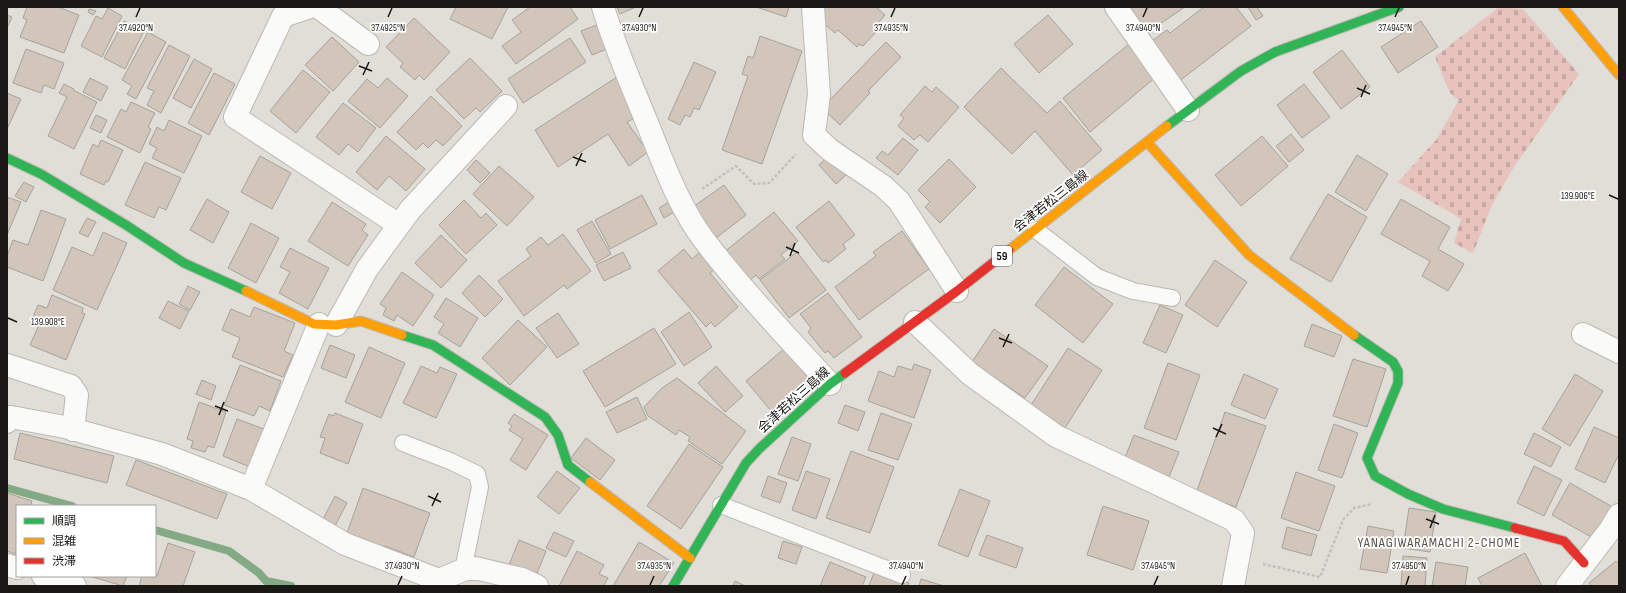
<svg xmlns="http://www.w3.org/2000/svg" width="1626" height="593" font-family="'Sofia Sans Condensed','Noto Sans JP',sans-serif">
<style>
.cemetery{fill:url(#cemetery-stones)}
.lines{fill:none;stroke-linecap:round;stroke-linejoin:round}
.stream{stroke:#83a985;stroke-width:8}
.building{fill:#d2c5ba;stroke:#a5a29d}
.lane-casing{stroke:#bab9b3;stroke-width:18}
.street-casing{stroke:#bab9b3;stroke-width:24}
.fast-casing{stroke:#bab9b3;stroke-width:11}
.slow-casing{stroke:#bab9b3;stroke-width:11}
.jam-casing{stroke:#bab9b3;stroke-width:11}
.path{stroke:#c1c0bd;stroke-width:2.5;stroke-dasharray:3 2;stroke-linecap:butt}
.lane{stroke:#fafaf9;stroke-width:16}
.street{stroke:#fafaf9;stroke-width:22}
.fast{stroke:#30b455;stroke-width:9}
.slow{stroke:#ff9f0a;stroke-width:9}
.jam{stroke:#e5322d;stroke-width:9}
.ticks{fill:none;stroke:#1a1814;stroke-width:1.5}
.labels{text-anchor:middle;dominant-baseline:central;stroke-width:3.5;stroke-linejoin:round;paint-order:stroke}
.shield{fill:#fff;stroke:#5f5d5a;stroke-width:1}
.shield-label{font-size:12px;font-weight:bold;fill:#1a1814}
.street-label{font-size:13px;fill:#1a1814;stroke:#fff}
.neighbourhood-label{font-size:14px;letter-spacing:1px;fill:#595449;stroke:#fff}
.ticks-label{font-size:10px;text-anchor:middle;fill:#1a1814;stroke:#fff;stroke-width:3.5;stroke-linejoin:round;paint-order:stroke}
</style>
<defs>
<pattern id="cemetery-stones" width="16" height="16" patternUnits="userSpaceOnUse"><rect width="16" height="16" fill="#e8c3bd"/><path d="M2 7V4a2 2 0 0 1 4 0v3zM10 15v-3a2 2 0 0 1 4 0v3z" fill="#c6a7a2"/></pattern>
</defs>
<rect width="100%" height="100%" fill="#e1ded7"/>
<path class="cemetery" d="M1499,7L1523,9L1579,74L1512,170L1492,205L1473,253L1454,243L1461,219L1398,182L1437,139L1459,100L1450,93L1435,57Z"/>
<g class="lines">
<path class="stream" d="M7,488L72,506
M155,530L229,551L259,573L266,581L291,586"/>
</g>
<path class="building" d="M27,7H58L79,15L64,53L20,37L27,20L23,18Z
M456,7H508L492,39L450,19Z
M530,7H570L578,19L516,64L502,46L521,32L512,20Z
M617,7H636L620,14Z
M756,7H789L786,17Z
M820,7H876L885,15L873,29L876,32L863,46L859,44L857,47L838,30L835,33L819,19Z
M1122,7H1185L1142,36Z
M1204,7H1236L1251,26L1178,82L1149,43L1167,30L1170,33Z
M1248,7H1257L1263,16L1256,20Z
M108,8L122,16L102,57L81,46L96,16L102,19Z
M89,9L96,11L93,15L88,12Z
M7,15L12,17L7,28Z
M1048,15L1073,44L1039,73L1014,44Z
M414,18L450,52L424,80L419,75L415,80L400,67L403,63L386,47Z
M124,21L144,31L125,69L104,58Z
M1421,21L1438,47L1398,73L1381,47Z
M597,25L607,49L592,55L581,31Z
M148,32L166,42L136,99L127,94L132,86L122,80Z
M760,36L802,51L762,164L722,150L748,76L742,74L748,56L753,58Z
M332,37L359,62L333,91L305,65Z
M570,38L586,62L523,103L508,79Z
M886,42L901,57L868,91L870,93L840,125L822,108Z
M1129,44L1156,77L1090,132L1063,98Z
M169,45L190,56L161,113L147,105L154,91L147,88Z
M26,49L64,63L54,89L44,85L41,93L13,83Z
M1342,50L1370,87L1341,109L1313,72Z
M470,58L502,91L480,112L476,108L464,119L436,90Z
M194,59L212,69L191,108L173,98Z
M694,62L716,72L699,110L694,108L690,117L685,115L680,125L668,119Z
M1001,68L1047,113L1060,101L1102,150L1073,175L1035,131L1012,154L964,107Z
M303,70L330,92L296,133L270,111Z
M214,73L235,84L209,135L188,123Z
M617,77L635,118L627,122L648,152L629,166L608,134L558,167L535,130Z
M90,78L108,87L101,101L83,92Z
M387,78L408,96L380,128L348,101L367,79L378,88Z
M64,84L74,89L73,90L97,102L74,149L48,136L67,97L59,93Z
M1304,84L1330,117L1302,138L1277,105Z
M925,86L932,92L936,87L959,107L928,142L920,135L914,140L898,126L904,118L900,115Z
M7,93L21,99L7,129Z
M431,96L462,126L443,146L436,140L428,148L423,143L416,150L397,132Z
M131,102L155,113L148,127L151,129L140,153L107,137L121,109L126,112Z
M343,103L376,128L358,152L348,144L339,155L316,137Z
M96,115L107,120L101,133L90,128Z
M169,120L202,136L184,173L152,158L157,148L149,144L157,127L164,131Z
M1291,134L1304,150L1289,162L1276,146Z
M386,136L425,169L406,191L389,176L377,190L356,172Z
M1262,136L1288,166L1241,206L1215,175Z
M903,138L918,150L898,175L876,158L882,151L888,155Z
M101,140L123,150L108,182L106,181L104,185L80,174L93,144L98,147Z
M1357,155L1388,174L1366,211L1335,192Z
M260,156L291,173L272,209L241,192Z
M829,156L846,175L836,184L819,165Z
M949,159L976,187L940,223L925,207L930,202L918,190Z
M476,160L490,173L480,183L467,170Z
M145,162L181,178L166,210L159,207L154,218L125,205Z
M499,166L534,197L507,226L473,194Z
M24,182L34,187L26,202L15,196Z
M724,185L746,215L716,238L693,207Z
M1328,194L1367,217L1331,282L1290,259Z
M642,195L657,224L610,249L595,220Z
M7,197L21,202L7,235Z
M207,199L229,212L213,243L190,230Z
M1401,199L1450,227L1438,249L1464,264L1448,291L1422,276L1430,261L1381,234Z
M464,200L481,218L486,213L497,225L466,254L439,225Z
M829,201L855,235L843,244L846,249L828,263L826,260L823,262L796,227Z
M332,202L366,224L362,230L368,235L348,266L308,241Z
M669,202L674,212L664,218L659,208Z
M41,210L66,219L43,281L7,267V256L13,240L28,245Z
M774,212L798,241L781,255L785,259L759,279L756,275L748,282L724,252Z
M87,218L96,222L88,237L79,233Z
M592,221L611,254L596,263L577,230Z
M251,223L279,238L256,283L228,268Z
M902,231L929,269L859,320L835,287L876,256L873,252Z
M103,232L127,243L97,310L53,290L72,247L93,256Z
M563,234L591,271L567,289L564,285L524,316L498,281L531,256L526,249L541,237L548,245Z
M441,235L467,260L441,288L415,263Z
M290,248L329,268L308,309L279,293L290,272L280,267Z
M684,249L692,259L702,250L716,268L710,273L738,307L715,327L711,322L706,327L658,271Z
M623,252L631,268L604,281L596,265Z
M797,252L826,290L789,318L760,280Z
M1215,260L1247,282L1217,327L1185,305Z
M1064,267L1113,304L1083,343L1035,305Z
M402,272L434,295L413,326L397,315L394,321L383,315L386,308L380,304Z
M479,275L503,299L485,317L462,293Z
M188,286L200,292L190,310L179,304Z
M828,293L862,337L834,358L828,351L825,353L808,332L811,328L800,314Z
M52,295L83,308L82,313L85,314L66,360L30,345L38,327L30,324L38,305L47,308Z
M446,298L478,318L460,347L438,333L444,324L434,317Z
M168,301L189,311L180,329L159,318Z
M1160,305L1183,315L1166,353L1143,343Z
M254,307L295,323L284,351L293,355L283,377L232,357L240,338L222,330L231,309L250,317Z
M689,312L712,347L684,366L661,332Z
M558,313L579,344L557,358L536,328Z
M518,320L547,347L510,385L482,358Z
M1312,324L1342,336L1334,357L1304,346Z
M654,328L676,364L605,407L583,371Z
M994,329L1048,366L1025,398L972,362Z
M330,345L355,355L346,378L321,368Z
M369,347L405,363L381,418L345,402Z
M1068,348L1102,370L1065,428L1031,405Z
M784,349L810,380L772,412L746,381Z
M1353,359L1386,369L1367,427L1333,416Z
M1168,363L1200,375L1176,440L1144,428Z
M914,364L931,370L914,418L868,401L879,371L894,377L898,366L912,370Z
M240,365L281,381L270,411L259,406L254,416L224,405Z
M421,366L437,373L440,367L457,374L436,418L403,403Z
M716,366L743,396L725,412L698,383Z
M1244,374L1278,389L1265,419L1231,405Z
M1575,374L1603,391L1570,446L1542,429Z
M677,378L746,431L722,464L688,441L690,437L679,430L676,435L648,416L644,407L662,388Z
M202,380L216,386L211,400L196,394Z
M637,397L647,419L617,433L606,412Z
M199,402L226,412L214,448L208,446L205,452L191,448L193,441L187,439Z
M845,405L865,412L858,431L838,423Z
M1225,412L1266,426L1236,507L1196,493Z
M335,413L363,424L348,464L320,453L325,438L320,437L329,414L333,416Z
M881,413L912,424L898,460L868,450Z
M514,414L548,435L526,470L510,460L523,439L509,430L512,426L508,423Z
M237,419L264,429L250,467L223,456Z
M1334,424L1358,433L1342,478L1318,470Z
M1594,427L1619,438V454L1605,483L1575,469Z
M20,433L114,456L107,483L14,459Z
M1534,433L1561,447L1551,467L1524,454Z
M1134,435L1179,452L1169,477L1124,460Z
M792,437L811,444L798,481L778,474Z
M586,438L615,460L600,480L571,458Z
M689,444L723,467L681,529L647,506Z
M851,451L894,467L870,533L826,518Z
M136,460L227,494L217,519L126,485Z
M1534,466L1562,480L1544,516L1517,503Z
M557,471L580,488L559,514L537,497Z
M806,471L830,479L816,519L792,510Z
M1296,472L1335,486L1319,531L1281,518Z
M768,476L787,483L780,503L761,496Z
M1570,483L1611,506L1593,538L1552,515Z
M363,488L430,513L414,557L385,546L383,551L370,547L372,542L347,533Z
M960,489L990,501L968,557L938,545Z
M7,493L32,501L31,506H17V547L15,554L7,551Z
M335,496L347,503L335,526L323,519Z
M1103,506L1149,521L1133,570L1087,555Z
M1409,508L1436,512L1430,552L1403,548Z
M1368,526L1394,531L1387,573L1360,569Z
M1287,527L1317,535L1311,556L1282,548Z
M554,532L574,541L566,557L546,548Z
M987,535L1023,548L1016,568L979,555Z
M519,540L546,551L536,576L509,565Z
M783,541L802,547L796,564L778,558Z
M639,542L674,563L659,586H613Z
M168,543L195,552L183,586H139L142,576H157Z
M577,551L604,565L599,574L608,578L604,585L607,586H559Z
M1525,553L1542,586H1482L1478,578Z
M1403,556L1427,558L1425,586H1401Z
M1616,561L1619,564V586H1591L1589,583Z
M830,562L866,577L862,586H820Z
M1436,562L1468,567L1465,586H1432Z
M875,570L909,583L908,586H869Z
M89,576H127L123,586Z
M921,579L944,586H919Z
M735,581L745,586H733Z"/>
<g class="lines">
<g class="lane-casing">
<path id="lane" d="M1036,230L1097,277L1133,291L1172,298
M403,443L450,461L477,474L480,487L463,570
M721,505L902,575"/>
</g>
<g class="street-casing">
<path id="street" d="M310,7L283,16L235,117L399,225
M318,7L368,44
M603,7C614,45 630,81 645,118C662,159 677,204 704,240C743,291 787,337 830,384
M813,7L819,94L814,135L830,150L883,186L899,201L957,291
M1116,7L1188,110
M915,322L970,374L1056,436L1234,520L1243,533L1233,586
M336,325L367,269L410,210L506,106
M1583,334L1619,352
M7,365L71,386L77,395L73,430
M7,422L11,417L65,427L162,454L251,489L345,544L439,580
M251,489L319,324
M7,565L17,568
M43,576L75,586
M434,586L439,580L463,570L475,568L522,579L537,586
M1567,586L1610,530L1619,515"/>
</g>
<g class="fast-casing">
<path id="fast" d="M1167,126L1241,71L1275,52L1399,7
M7,158L41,174L126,225L184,263L246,291
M402,335L433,345L545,417L558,435L568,465L590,482
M1354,335L1393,362L1398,371V383L1367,458L1375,476L1408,494L1443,509L1515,528
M673,586L746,463L759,449L830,384L845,373"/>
</g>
<g class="slow-casing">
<path id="slow" d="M1563,7L1619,75
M1147,142L1249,255L1354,335
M1009,250L1167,126
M246,291L314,324L336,325L361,321L402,335
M590,482L690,558"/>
</g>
<g class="jam-casing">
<path id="jam" d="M845,373L957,291L1009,250
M1515,528L1564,541L1584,563"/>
</g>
<path class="path" d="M702,189L736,166L754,184L769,183L796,154
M1263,564L1320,577L1343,520L1354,508L1372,504"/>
<use href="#lane" class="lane"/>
<use href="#street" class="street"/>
<use href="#fast" class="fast"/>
<use href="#slow" class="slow"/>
<use href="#jam" class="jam"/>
</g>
<path class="ticks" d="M136,17L140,8M388,17L392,8M639,17L643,8M891,17L895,8M1143,17L1147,8M1395,17L1399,8M359,66L372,71M363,75L369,62M1357,88L1370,94M1361,97L1366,85M573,157L586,162M576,166L582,153M1609,195L1618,199M786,247L799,253M790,256L795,243M8,318L17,322M999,338L1012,343M1003,347L1009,334M215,406L228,411M219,415L224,402M1213,428L1226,434M1216,437L1222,424M428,496L441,502M432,506L438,493M1426,519L1439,524M1430,528L1435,515M398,585L402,576M650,585L654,576M902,585L906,576M1154,585L1158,576M1406,585L1409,576"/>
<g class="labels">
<rect class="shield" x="992" y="246" width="20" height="20" rx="3"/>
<g class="shield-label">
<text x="1002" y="256">59</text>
</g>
<g class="street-label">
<text transform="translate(1051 201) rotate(-38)">会津若松三島線</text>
<text transform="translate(794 400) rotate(-42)">会津若松三島線</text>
</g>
<g class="neighbourhood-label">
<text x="1439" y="542">YANAGIWARAMACHI 2-CHOME</text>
</g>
</g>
<g class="ticks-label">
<text x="136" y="31">37.4920°N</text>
<text x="388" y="31">37.4925°N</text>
<text x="639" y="31">37.4930°N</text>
<text x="891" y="31">37.4935°N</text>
<text x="1143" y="31">37.4940°N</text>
<text x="1395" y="31">37.4945°N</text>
<text x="1578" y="199">139.906°E</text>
<text x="48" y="325">139.908°E</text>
<text x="402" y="569">37.4930°N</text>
<text x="654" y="569">37.4935°N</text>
<text x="906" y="569">37.4940°N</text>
<text x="1158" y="569">37.4945°N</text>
<text x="1409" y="569">37.4950°N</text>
</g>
<rect width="1626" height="593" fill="none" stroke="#1a1814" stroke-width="16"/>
<rect x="16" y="505" width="140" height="72" fill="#ffffff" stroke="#a3a3a1"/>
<rect x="24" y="518" width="20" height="6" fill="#30b455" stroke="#a3a3a1"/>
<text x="52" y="525" font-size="12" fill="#1a1814">順調</text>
<rect x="24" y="538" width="20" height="6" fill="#ff9f0a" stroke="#a3a3a1"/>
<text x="52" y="545" font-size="12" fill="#1a1814">混雑</text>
<rect x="24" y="558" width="20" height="6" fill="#e5322d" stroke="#a3a3a1"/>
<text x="52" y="565" font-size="12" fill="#1a1814">渋滞</text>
</svg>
